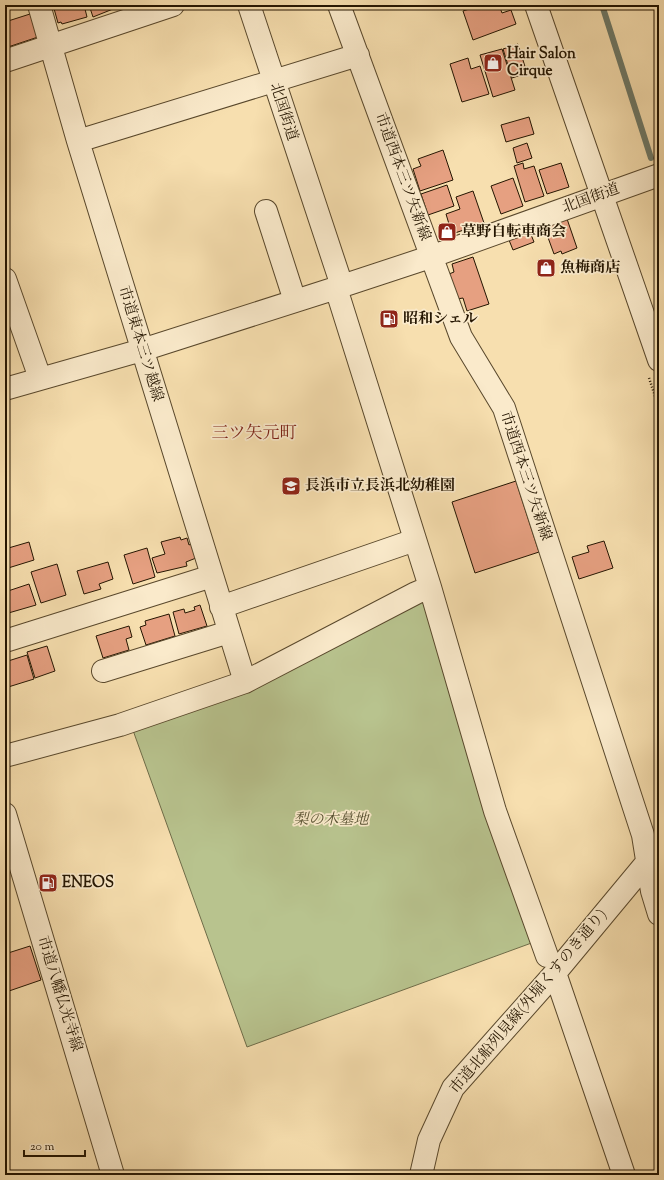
<svg xmlns="http://www.w3.org/2000/svg" width="664" height="1180" font-family="'Sorts Mill Goudy','Noto Serif JP',serif">
<style>
.green{fill:#b8c38e;stroke:#6e6c48}
.lines{fill:none;stroke-linecap:round;stroke-linejoin:round}
.stream{stroke:#6d7968;stroke-width:6}
.building{fill:#e6a081;stroke:#241501}
.minor-casing{stroke:#59482c;stroke-width:24}
.path{stroke:#241501;stroke-width:2.5;stroke-dasharray:1 2;stroke-linecap:butt}
.minor{stroke:#faeacb;stroke-width:22}
.labels{text-anchor:middle;dominant-baseline:central;stroke-width:3.5;stroke-linejoin:round;paint-order:stroke}
.poi-label{font-size:15px;font-weight:bold;fill:#241501;stroke:#faeacb;text-anchor:start}
.street-label{font-size:15px;fill:#241501;stroke:#faeacb}
.park-label{font-size:15px;font-style:italic;fill:#585232;stroke:#faeacb}
.quarter-label{font-size:17px;fill:#7a1f14;stroke:#faeacb}
</style>
<rect width="100%" height="100%" fill="#f7dfaf"/>
<filter id="stains"><feTurbulence type="fractalNoise" baseFrequency=".005" numOctaves="4"/><feColorMatrix values="0 0 0 0 .2 0 0 0 0 .09 0 0 0 0 .02 0 0 0 .5 -.17"/></filter>
<radialGradient id="worn" r=".72"><stop offset=".6" stop-color="#630" stop-opacity="0"/><stop offset="1" stop-color="#630" stop-opacity=".3"/></radialGradient>
<path class="green" d="M429,591L537,941L247,1047L130,722Z"/>
<g class="lines">
<path class="stream" d="M602,5L651,158"/>
</g>
<path class="building" d="M5,5H12V7L5,9Z
M53,5H84L87,17L62,24L61,22L58,23Z
M89,5H116L112,6L113,9L93,17Z
M482,5H499L502,13L511,10L516,24L473,40L463,11Z
M30,14L38,37L5,48V22Z
M518,44L527,73L512,78L503,49Z
M502,49L515,90L493,97L480,55Z
M468,58L471,69L480,66L489,94L462,102L450,64Z
M529,117L534,134L506,142L501,125Z
M527,143L532,158L517,163L513,148Z
M443,150L453,180L420,191L413,169L421,166L418,159Z
M523,163L524,169L534,166L544,196L525,202L514,166Z
M561,163L569,187L547,194L539,170Z
M513,178L523,206L501,214L491,186Z
M447,185L454,206L428,215L421,194Z
M473,191L484,223L452,234L446,214L460,209L456,197Z
M565,213L577,248L562,254L561,251L554,254L542,221Z
M528,227L534,242L513,250L507,235Z
M473,257L489,304L467,311L463,298L457,299L449,274L454,272L452,264Z
M516,481L539,552L475,573L452,502Z
M180,537L181,540L187,538L189,545L191,544L196,558L186,562L187,566L157,573L152,558L165,554L161,542Z
M604,541L613,568L579,579L572,557L589,552L587,546Z
M29,542L34,560L5,569V549Z
M147,548L155,577L133,584L124,555Z
M108,562L113,579L99,584L101,589L84,594L77,571Z
M57,564L66,595L41,603L31,572Z
M29,584L36,605L5,614V592Z
M200,605L207,626L179,634L173,612L184,609L185,613L195,610L194,607Z
M169,614L175,636L146,645L140,627L146,625L145,621Z
M129,626L132,637L126,639L129,650L103,658L96,636Z
M47,646L55,671L35,678L27,652Z
M27,655L34,679L5,688V662Z
M30,946L41,980L9,991L5,980V954Z"/>
<g class="lines">
<g class="minor-casing">
<path id="minor" d="M39,5L78,141L245,682
M249,5L342,286
M339,5L461,337L504,408L643,835L652,891L659,914
M536,5L659,360
M5,61L173,5
M78,141L358,55
M266,211L295,301
M5,279L40,378
M336,288L430,587L495,811L547,956
M5,389L142,350L336,288L430,257L659,175
M221,607L415,540
M5,641L212,576
M103,671L229,632
M5,756L120,725L245,682L416,593L430,587
M5,814L113,1175
M555,973L624,1175
M421,1175L429,1140L453,1088L555,973L648,861L653,853"/>
</g>
<path class="path" d="M649,378L659,408
M656,808L659,803"/>
<use href="#minor" class="minor"/>
</g>
<defs>
<g id="shop-square" transform="scale(1)"><rect x="-9" y="-9" width="18" height="18" rx="4" fill="#8f2418" stroke="#faeacb"/><path d="M-5-2.5h2.3a2.7 3.5 0 0 1 5.4 0H5L5.5 6h-11ZM-1.5-2.5h3a1.5 2.3 0 0 0-3 0Z" fill="#fff"/></g>
<g id="fuel-square" transform="scale(1)"><rect x="-9" y="-9" width="18" height="18" rx="4" fill="#8f2418" stroke="#faeacb"/><path d="M-5.5-6h7V0h2V4h1.3V-2.5L3-4.5l.8-.8L6-3V5H2.5V1h-1V6h-7ZM-4.2-4.7v3.2H.2V-4.7Z" fill="#fff"/></g>
<g id="school-square" transform="scale(1)"><rect x="-9" y="-9" width="18" height="18" rx="4" fill="#8f2418" stroke="#faeacb"/><path d="M0-5L7-2L0 1L-7-2ZM-4 1L0 2.5L4 1V4Q0 6-4 4Z" fill="#fff"/></g>
</defs>
<g fill-rule="evenodd">
<use href="#shop-square" x="493" y="63"/>
<use href="#shop-square" x="447" y="232"/>
<use href="#shop-square" x="546" y="268"/>
<use href="#fuel-square" x="389" y="319"/>
<use href="#school-square" x="291" y="486"/>
<use href="#fuel-square" x="48" y="883"/>
</g>
<g class="labels">
<g class="poi-label">
<text x="507" y="54">Hair Salon<tspan x="507" dy="17">Cirque</tspan></text>
<text x="461" y="232">草野自転車商会</text>
<text x="560" y="268">魚梅商店</text>
<text x="403" y="319">昭和シェル</text>
<text x="305" y="486">長浜市立長浜北幼稚園</text>
<text x="62" y="883">ENEOS</text>
</g>
<g class="street-label">
<text transform="translate(283 112) rotate(72)">北国街道</text>
<text transform="translate(402 177) rotate(70)">市道西本三ツ矢新線</text>
<text transform="translate(591 199) rotate(-20)">北国街道</text>
<text transform="translate(140 344) rotate(73)">市道東本三ツ越線</text>
<text transform="translate(525 476) rotate(72)">市道西本三ツ矢新線</text>
<text transform="translate(59 994) rotate(73)">市道八幡仏光寺線</text>
<text transform="translate(529 1002) rotate(-50)">市道北船列見線(外堀くすのき通り)</text>
</g>
<g class="park-label">
<text x="331" y="820">梨の木墓地</text>
</g>
<g class="quarter-label">
<text x="254" y="434">三ツ矢元町</text>
</g>
</g>
<rect width="664" height="1180" fill="none" stroke="#f7dfaf" stroke-width="20"/>
<rect x="6" y="6" width="652" height="1168" fill="none" stroke="#241501" stroke-width="2"/>
<rect x="10" y="10" width="644" height="1160" fill="none" stroke="#241501"/>
<path d="M24 1150v6h61v-6" fill="none" stroke="#241501" stroke-width="2"/>
<text x="30" y="1150" font-size="12" fill="#241501" stroke="#faeacb" stroke-width="3" paint-order="stroke">20 m</text>
<rect width="100%" height="100%" filter="url(#stains)"/>
<rect width="100%" height="100%" fill="url(#worn)"/>
</svg>
